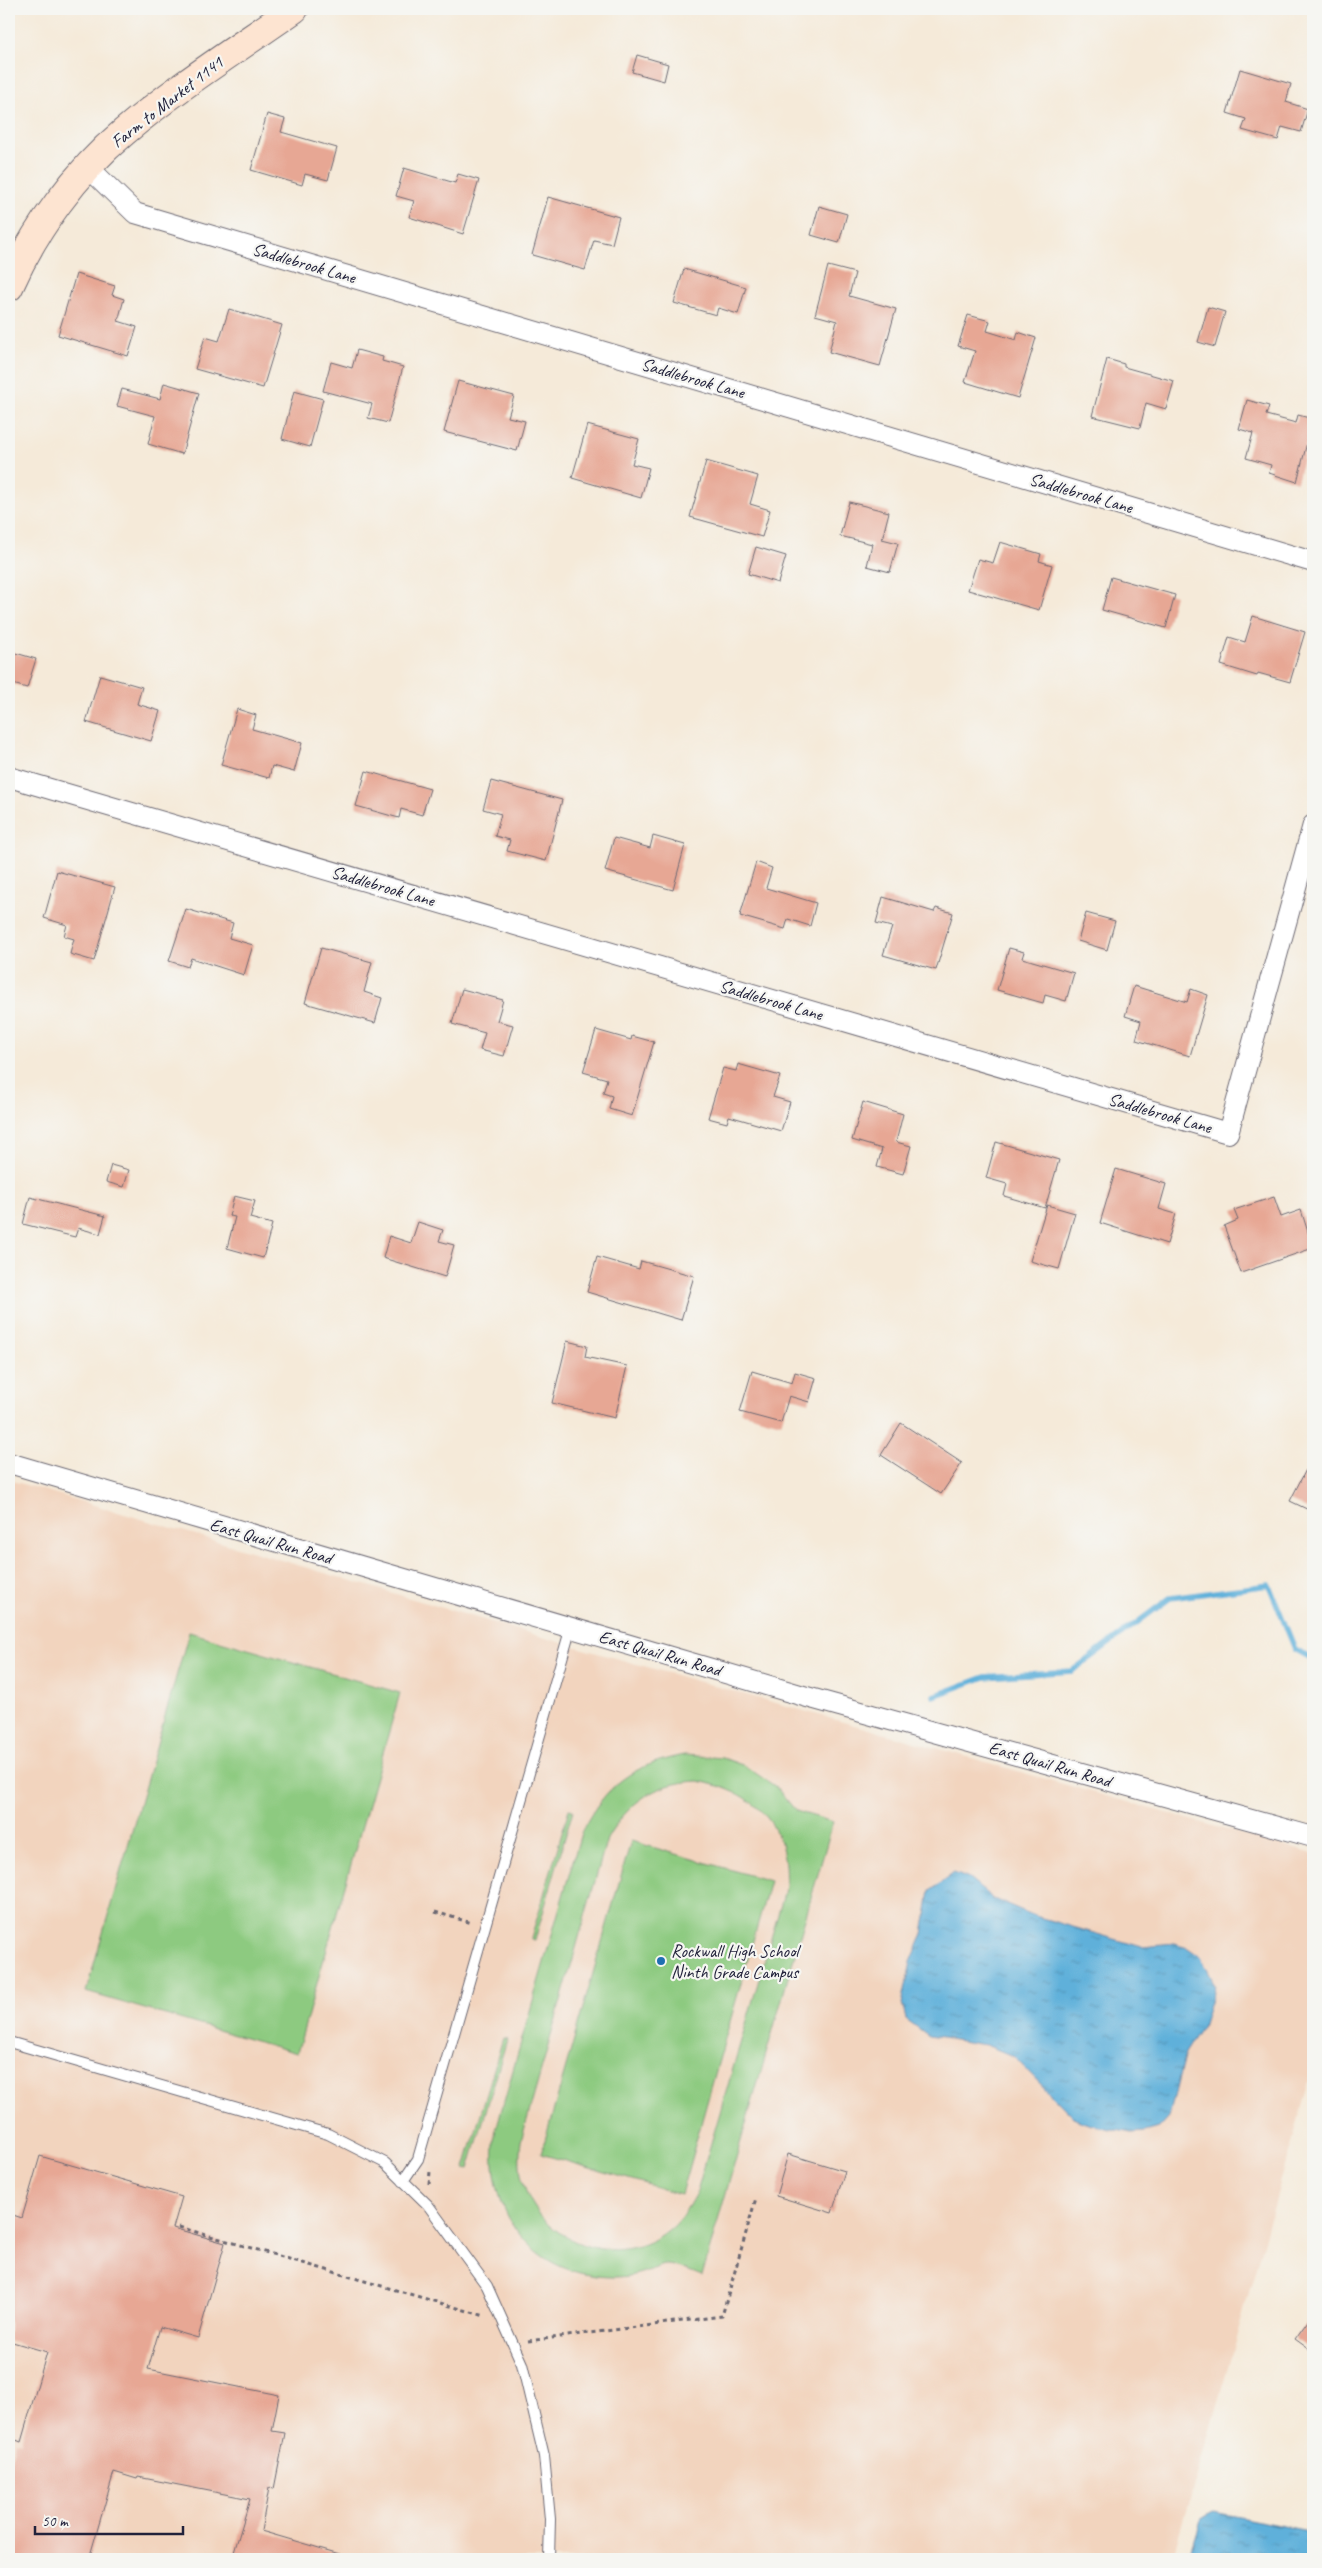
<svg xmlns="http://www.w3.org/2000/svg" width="1322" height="2568" font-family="Caveat,sans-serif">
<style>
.built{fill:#f2d4be}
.green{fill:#8dca80;stroke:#58765e;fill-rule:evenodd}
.water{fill:url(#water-ripples);stroke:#40698a}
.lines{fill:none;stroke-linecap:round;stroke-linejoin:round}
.stream{stroke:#5fb0da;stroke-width:5.5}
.building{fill:#e7a794}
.lane-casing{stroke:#6c6872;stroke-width:12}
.street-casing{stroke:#6c6872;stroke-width:22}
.secondary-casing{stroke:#6c6872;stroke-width:30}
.path{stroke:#6c6872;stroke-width:3;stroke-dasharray:4 4;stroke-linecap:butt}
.lane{stroke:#fff;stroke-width:10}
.street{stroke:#fff;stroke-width:20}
.secondary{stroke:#fde4d1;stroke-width:28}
.poi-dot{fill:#1f6fb2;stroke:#f6f6f2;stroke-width:2}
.labels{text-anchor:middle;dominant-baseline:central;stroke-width:4.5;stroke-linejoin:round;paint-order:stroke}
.street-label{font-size:18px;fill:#22223b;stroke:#f6f6f2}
.poi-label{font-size:18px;fill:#22223b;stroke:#f6f6f2;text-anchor:start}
</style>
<defs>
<pattern id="water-ripples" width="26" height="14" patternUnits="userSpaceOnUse" patternTransform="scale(1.25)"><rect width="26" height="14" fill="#5fb0da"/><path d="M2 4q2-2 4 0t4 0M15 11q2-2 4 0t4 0" fill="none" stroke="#4e8fb2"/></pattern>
</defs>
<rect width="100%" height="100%" fill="#f6f6f2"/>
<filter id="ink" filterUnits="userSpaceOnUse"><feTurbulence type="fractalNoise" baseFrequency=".02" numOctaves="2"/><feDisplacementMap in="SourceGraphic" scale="10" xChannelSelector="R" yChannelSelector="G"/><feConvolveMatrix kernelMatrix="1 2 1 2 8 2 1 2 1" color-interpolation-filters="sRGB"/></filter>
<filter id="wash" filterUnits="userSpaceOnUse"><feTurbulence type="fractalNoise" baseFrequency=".0096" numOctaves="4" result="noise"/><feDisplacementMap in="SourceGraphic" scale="20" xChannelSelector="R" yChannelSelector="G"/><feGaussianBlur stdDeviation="1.12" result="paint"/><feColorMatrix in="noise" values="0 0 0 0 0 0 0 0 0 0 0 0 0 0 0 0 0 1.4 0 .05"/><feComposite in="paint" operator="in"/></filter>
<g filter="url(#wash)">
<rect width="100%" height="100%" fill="#f5ead9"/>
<path class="built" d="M9,1480L583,1649L1313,1854V2068L1173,2559H9Z"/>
<path class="green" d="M189,1632L400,1693L297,2053L86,1992Z
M684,1755L723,1758L745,1766L776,1787L796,1811L833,1822L702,2276C691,2272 677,2265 665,2265C660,2265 653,2270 647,2271C636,2275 625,2277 613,2277C531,2277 485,2211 495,2133L581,1833C605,1785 632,1765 684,1755ZM698,1781C759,1792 793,1831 784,1894L697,2191C690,2204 684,2215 673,2226C624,2272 545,2247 524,2186C519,2172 519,2156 521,2141L607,1839C629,1802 654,1783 698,1781Z
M569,1809L573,1810L535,1940L531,1939Z
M631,1841L770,1881L681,2194L541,2154Z
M503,2038L507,2039L469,2169L465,2168Z"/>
<path class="water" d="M954,1873L969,1879L992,1898L1035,1916L1142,1947L1174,1944L1188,1948L1201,1957L1215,1985L1202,2027L1185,2053L1169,2117L1159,2128L1145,2132L1131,2133L1088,2124L1075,2119L1013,2056L986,2045L929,2036L906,2019L902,2004L911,1962L923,1934L930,1891Z
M1214,2512L1313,2532V2559H1189L1201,2520Z"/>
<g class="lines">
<path class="stream" d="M934,1696L985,1677L1072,1671L1170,1598L1269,1585L1295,1649L1313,1659"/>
</g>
<g id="blocks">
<path class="building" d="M637,55L668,64L664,81L632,72Z
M1240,69L1291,84L1286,102L1308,109L1301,132L1282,127L1278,140L1242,130L1246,119L1227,113Z
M267,114L285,119L281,132L337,148L328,180L305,174L302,185L251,170Z
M404,168L455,183L458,174L479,180L463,234L409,217L414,201L396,196Z
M548,197L619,217L612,244L594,240L585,270L532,255Z
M819,206L847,214L839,243L811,235Z
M828,266L855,273L849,296L896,309L880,366L829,352L837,321L815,315Z
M684,269L746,287L738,314L718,308L716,315L674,303Z
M76,274L115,286L112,295L124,299L118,321L137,327L128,356L58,335Z
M1208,307L1225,312L1215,347L1198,342Z
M229,309L282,325L263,388L195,369L205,337L219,341Z
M968,315L990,321L987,331L1016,340L1018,332L1036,338L1018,398L965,382L975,351L958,346Z
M357,350L383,357L382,361L403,367L388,423L368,418L372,404L323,391L331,362L352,368Z
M1107,359L1124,364V367L1174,381L1166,409L1146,403L1140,428L1092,416Z
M458,381L514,396L508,417L525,421L517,451L444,432Z
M164,383L199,393L182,454L148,444L155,416L117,406L122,389L160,399Z
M294,391L323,399L310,447L282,439Z
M1247,400L1269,406L1266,415L1296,423L1298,415L1313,419L1297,482L1269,473L1271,465L1246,458L1253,433L1239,429Z
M587,425L639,439L632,464L649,468L641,498L572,478Z
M706,461L758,476L750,504L770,510L762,537L690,517Z
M849,502L889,512L882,539L898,543L890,572L867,566L872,544L840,536Z
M1000,542L1041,554L1039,561L1052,565L1039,610L968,590L978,559L993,563Z
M756,547L786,556L778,583L748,574Z
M1111,577L1175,595L1166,628L1102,610Z
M1253,616L1305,632L1290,682L1258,673L1257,676L1221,665L1229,637L1245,642Z
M9,651L36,659L27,688L9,683Z
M100,675L142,687L137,704L160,711L151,741L86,722Z
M237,709L256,715L252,729L302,743L294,772L272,766L269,778L221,765Z
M366,771L430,789L422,815L401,809L399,818L356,806Z
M491,781L562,800L546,861L507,851L510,840L495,836L501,814L483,809Z
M653,836L685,845L673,890L605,871L614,838L650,848Z
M756,862L772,868L766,888L816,903L810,926L788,919L785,929L740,916Z
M57,871L115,887L94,961L70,954L74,939L64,936L67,925L44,918Z
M883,897L934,912L936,908L953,913L936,970L883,955L892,927L876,923Z
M186,909L233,923L229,938L253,945L244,975L191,958L188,967L169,961Z
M1086,913L1115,921L1107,950L1078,941Z
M321,948L372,962L364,992L382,998L375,1023L305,1003Z
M1009,948L1024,952L1022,958L1074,973L1066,1001L1045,995L1043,1003L997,990Z
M1134,986L1187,1002L1191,989L1208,995L1190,1056L1136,1040L1141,1021L1125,1016Z
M462,989L503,1000L497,1021L513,1025L504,1056L480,1050L485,1033L452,1024Z
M596,1030L631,1040L632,1036L654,1042L632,1116L609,1109L612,1096L603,1093L607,1079L583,1072Z
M738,1064L780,1076L773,1097L790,1102L781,1131L729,1116L727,1123L708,1118L723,1068L736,1071Z
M863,1102L903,1114L896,1142L911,1146L903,1174L877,1167L882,1149L852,1140Z
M996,1142L1059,1160L1045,1208L1004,1196L1007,1184L986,1178Z
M111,1165L129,1170L124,1187L106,1182Z
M1116,1169L1166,1184L1159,1209L1176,1214L1167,1244L1100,1223Z
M234,1196L255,1201L250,1218L272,1224L263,1258L227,1248L235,1217L229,1216Z
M30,1197L105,1216L100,1234L78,1228L75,1237L23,1224Z
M1274,1197L1281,1217L1301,1210L1313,1248L1241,1273L1224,1226L1238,1220L1234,1210Z
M1047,1205L1075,1213L1059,1269L1030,1261Z
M418,1222L443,1230L439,1241L454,1245L445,1277L383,1258L389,1236L411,1243Z
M597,1257L639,1269L641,1261L694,1276L681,1320L587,1292Z
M567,1341L587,1346L585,1357L627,1366L615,1418L552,1403Z
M752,1371L792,1383L795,1372L816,1378L809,1402L789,1396L781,1423L740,1412Z
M901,1423L962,1463L941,1494L881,1455Z
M1313,1456V1512L1290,1501Z
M788,2154L845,2171L832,2213L776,2196Z
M40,2156L182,2197L173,2228L225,2243L198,2338L160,2327L148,2369L279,2395L272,2431L285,2433L274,2489L269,2488L261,2531L343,2555L342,2559H232L250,2499L138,2477L137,2479L114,2472L89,2559H9V2466L16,2440L21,2442L47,2352L9,2341V2230L13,2215L22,2218Z
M1313,2314V2352L1295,2339Z"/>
</g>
</g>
<g filter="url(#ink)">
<use href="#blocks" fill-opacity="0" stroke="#6c6872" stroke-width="1"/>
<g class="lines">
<g class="lane-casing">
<path id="lane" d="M9,2042L328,2134L385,2163L428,2205L487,2286L522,2364L544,2456L550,2519L549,2559
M403,2181L418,2159L571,1627"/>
</g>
<g class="street-casing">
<path id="street" d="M88,167L135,213L1313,562
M9,777L1228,1133L1313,825
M9,1463L807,1697L1313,1837"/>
</g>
<g class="secondary-casing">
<path id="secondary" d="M9,287C34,230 76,172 124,132C177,87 237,49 294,9"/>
</g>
<path class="path" d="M435,1912L472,1923
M429,2184L430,2171
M179,2227L485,2316
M528,2341L722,2316L756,2198"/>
<use href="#lane" class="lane"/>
<use href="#street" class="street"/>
<use href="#secondary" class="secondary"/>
</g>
</g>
<circle class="poi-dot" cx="661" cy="1961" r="5"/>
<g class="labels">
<g class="street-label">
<text transform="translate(167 102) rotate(-38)">Farm to Market 1141</text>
<text transform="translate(304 263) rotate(16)">Saddlebrook Lane</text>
<text transform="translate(693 378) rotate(16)">Saddlebrook Lane</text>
<text transform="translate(1081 493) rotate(16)">Saddlebrook Lane</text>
<text transform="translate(383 886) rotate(16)">Saddlebrook Lane</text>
<text transform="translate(771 1000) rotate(16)">Saddlebrook Lane</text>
<text transform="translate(1160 1113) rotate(16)">Saddlebrook Lane</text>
<text transform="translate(271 1541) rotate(16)">East Quail Run Road</text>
<text transform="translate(660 1653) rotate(16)">East Quail Run Road</text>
<text transform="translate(1050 1764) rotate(16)">East Quail Run Road</text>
</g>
<g class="poi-label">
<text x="671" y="1951">Rockwall High School<tspan x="671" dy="21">Ninth Grade Campus</tspan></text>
</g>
</g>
<rect width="1322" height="2568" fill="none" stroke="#f6f6f2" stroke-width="30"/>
<path d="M35 2526v8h148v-8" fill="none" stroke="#22223b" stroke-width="2.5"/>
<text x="42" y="2526" font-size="15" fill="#22223b" stroke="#f6f6f2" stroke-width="4" paint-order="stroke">50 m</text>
</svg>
